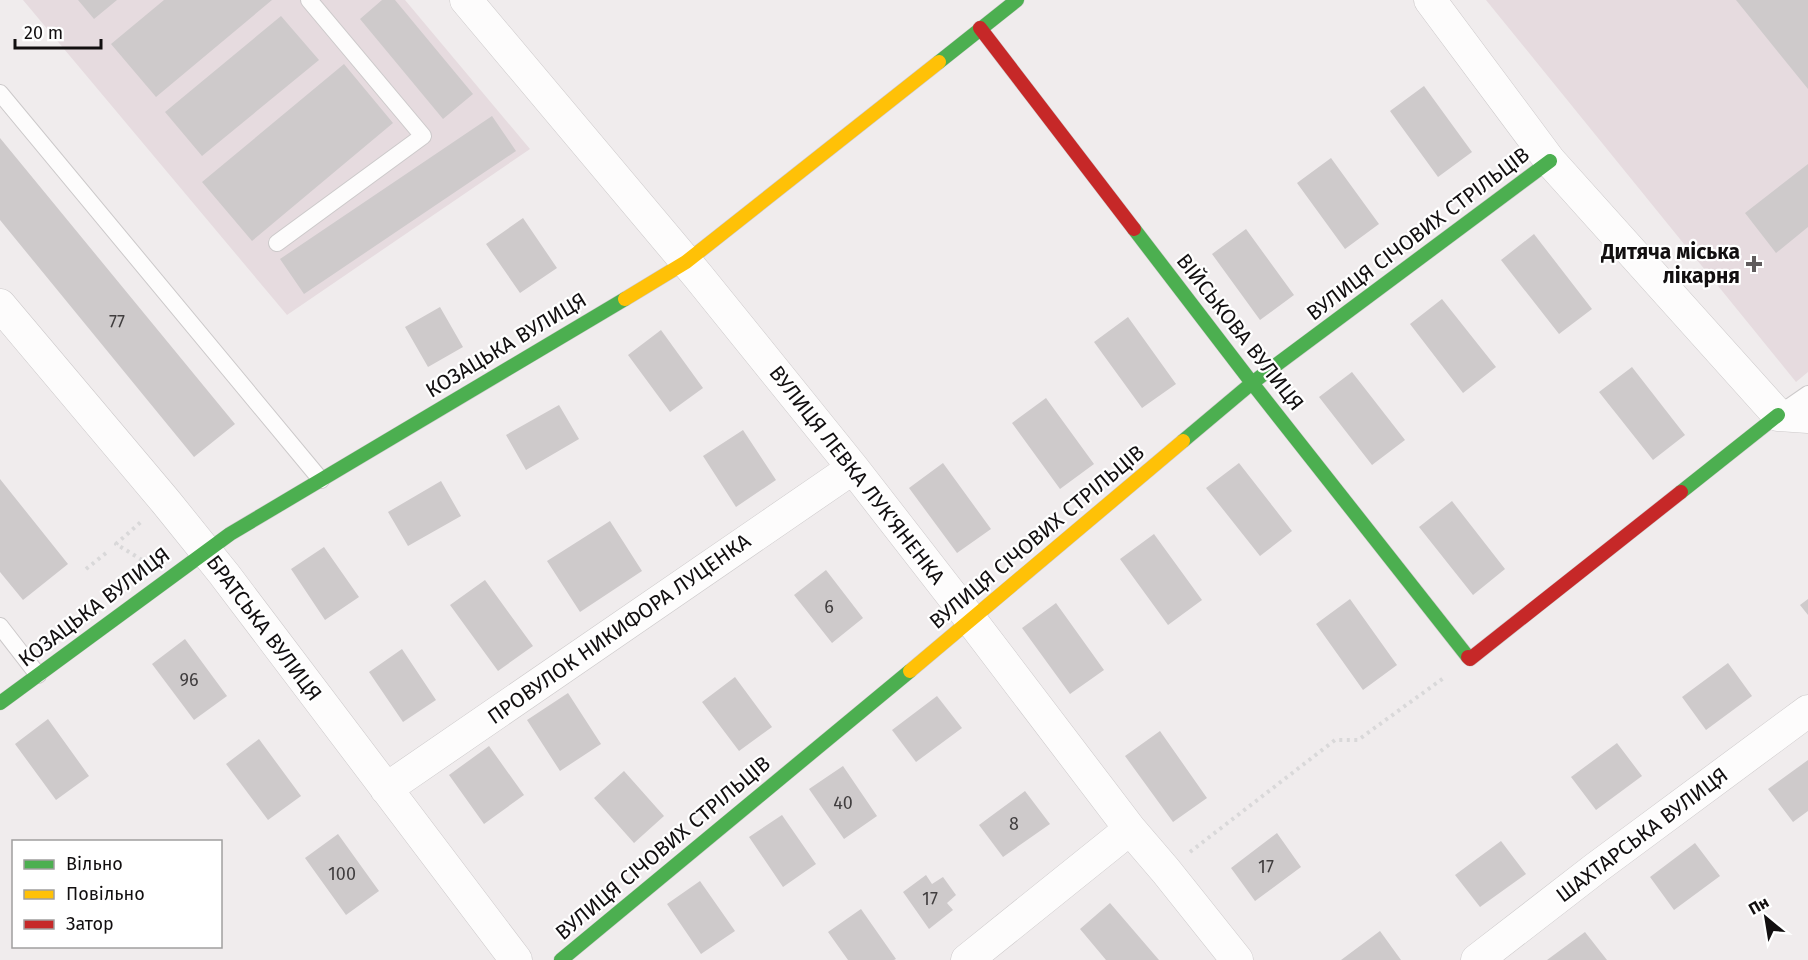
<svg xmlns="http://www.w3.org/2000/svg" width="1808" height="960" font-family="'Fira Sans',sans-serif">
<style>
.built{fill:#e6dbdf}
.building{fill:#cecacb}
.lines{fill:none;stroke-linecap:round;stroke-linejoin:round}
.lane-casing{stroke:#ccc9ca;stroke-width:18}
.street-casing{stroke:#ccc9ca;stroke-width:33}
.fast-casing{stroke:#ccc9ca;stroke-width:15}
.slow-casing{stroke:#ccc9ca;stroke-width:15}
.jam-casing{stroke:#ccc9ca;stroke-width:15}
.path{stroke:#d9d8d9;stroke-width:4;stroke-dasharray:3 4.5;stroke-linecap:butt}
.lane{stroke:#fdfcfc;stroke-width:16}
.street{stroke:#fdfcfc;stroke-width:32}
.fast{stroke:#4caf50;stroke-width:14}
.slow{stroke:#ffc107;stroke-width:14}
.jam{stroke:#c62828;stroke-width:14}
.poi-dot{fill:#605c5d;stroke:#fff;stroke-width:2}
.labels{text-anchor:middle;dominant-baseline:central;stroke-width:4.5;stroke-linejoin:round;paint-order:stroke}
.number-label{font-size:18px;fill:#413e3f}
.street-label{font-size:21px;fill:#120f10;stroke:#fff}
.poi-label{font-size:21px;font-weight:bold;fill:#120f10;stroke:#fff;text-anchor:end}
</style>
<rect width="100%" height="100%" fill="#f0eced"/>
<path class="built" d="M23,0H405L530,149L287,315Z
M1486,0H1808V372L1796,382Z"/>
<path class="building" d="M78,0H117L94,19Z
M164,0H272L156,97L111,44Z
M382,0H395L473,94L443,119L360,19Z
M1736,0H1808V89Z
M281,16L319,60L202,156L165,112Z
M344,64L393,123L252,241L202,182Z
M1424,86L1472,152L1438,177L1390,111Z
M492,116L516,151L304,294L280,259Z
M0,138L235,424L194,457L0,220Z
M1331,158L1379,224L1345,249L1297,183Z
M1808,164V227L1776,253L1745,213Z
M523,218L557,268L520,293L486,244Z
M1246,229L1294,295L1260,320L1212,254Z
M1534,234L1592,309L1559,334L1501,260Z
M1442,299L1496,367L1463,393L1410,324Z
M440,307L463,347L428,367L405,327Z
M1128,317L1176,384L1142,408L1094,342Z
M661,330L703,388L670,412L628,355Z
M1632,367L1685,435L1653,460L1599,392Z
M1352,372L1405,440L1372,465L1319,397Z
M1046,398L1094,464L1060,489L1012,423Z
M559,405L579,439L526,470L506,435Z
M743,430L776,480L736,507L703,456Z
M943,463L991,529L957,553L909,488Z
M1239,463L1292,531L1260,556L1206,488Z
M0,479L68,564L23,600L0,572Z
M441,481L461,516L408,546L388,512Z
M1452,501L1505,569L1473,595L1419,527Z
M610,521L642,571L580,612L547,561Z
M1154,534L1202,600L1168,625L1120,559Z
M324,547L359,597L325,620L291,569Z
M826,570L863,618L832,643L794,595Z
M485,580L533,646L498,671L450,605Z
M1350,599L1397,665L1363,690L1316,624Z
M1808,599V615L1800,605Z
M1056,603L1104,670L1070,694L1022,628Z
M185,639L227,696L194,720L152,664Z
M402,649L436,700L403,722L369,672Z
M1728,663L1752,696L1706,730L1682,697Z
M735,677L772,727L739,751L702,702Z
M568,693L601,744L560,771L527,720Z
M937,696L962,728L916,762L892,730Z
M48,719L89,776L56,800L15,744Z
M1160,731L1207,798L1173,822L1125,756Z
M259,739L301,796L268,820L226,764Z
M1617,743L1642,776L1596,810L1571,777Z
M489,746L524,795L484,824L449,775Z
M1808,760V811L1793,822L1768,789Z
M843,766L877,816L844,839L809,789Z
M624,771L664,816L634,843L594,798Z
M1025,791L1050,824L1003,857L979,825Z
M782,815L816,864L783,887L749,837Z
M1277,833L1301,867L1255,901L1231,868Z
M338,834L379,891L346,915L305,858Z
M1501,841L1526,874L1480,907L1455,875Z
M1695,843L1720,876L1674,910L1650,877Z
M926,875L932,884L943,877L956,895L947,903L953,910L929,929L903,892Z
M700,881L735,931L701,954L667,904Z
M1110,903L1159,960H1106L1080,929Z
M861,909L896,959L894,960H848L828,932Z
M1380,931L1401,960H1341Z
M1585,932L1607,960H1547Z"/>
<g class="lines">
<g class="lane-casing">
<path id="lane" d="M0,93L321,480
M277,243L423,136L309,0
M1782,412L1808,394
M0,626L38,675"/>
</g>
<g class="street-casing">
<path id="street" d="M466,0L698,276L853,468L971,620L1130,829L1166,871L1237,960
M1430,0L1550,161L1778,415L1808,417
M0,305L166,502L224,574L516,960
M386,789L853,468
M967,960L1130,829
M1477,960L1596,868L1808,711"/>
</g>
<g class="fast-casing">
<path id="fast" d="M939,62L1017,0
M1134,229L1252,383L1468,657
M1183,441L1252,383L1550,161
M1681,492L1778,415
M0,703L230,534L625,299
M561,960L910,671"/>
</g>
<g class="slow-casing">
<path id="slow" d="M625,299L686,262L939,62
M910,671L1183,441"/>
</g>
<g class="jam-casing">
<path id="jam" d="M980,28L1134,229
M1468,657L1470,659L1681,492"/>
</g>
<path class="path" d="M142,560L116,544L143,520
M86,569L106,553
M1190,852L1335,740H1358L1445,677"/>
<use href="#lane" class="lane"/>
<use href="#street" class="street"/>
<use href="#fast" class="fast"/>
<use href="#slow" class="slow"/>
<use href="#jam" class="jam"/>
</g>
<path class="poi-dot" d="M1751 255h6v6h6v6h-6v6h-6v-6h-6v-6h6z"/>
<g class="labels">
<g class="number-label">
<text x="117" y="322">77</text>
<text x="829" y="607">6</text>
<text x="189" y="680">96</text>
<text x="843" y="803">40</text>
<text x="1014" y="824">8</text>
<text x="1266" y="867">17</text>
<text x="342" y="874">100</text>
<text x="930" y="899">17</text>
</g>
<g class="street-label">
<text transform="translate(1418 234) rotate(-37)">ВУЛИЦЯ СІЧОВИХ СТРІЛЬЦІВ</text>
<text transform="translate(1240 332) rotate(52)">ВІЙСЬКОВА ВУЛИЦЯ</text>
<text transform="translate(506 345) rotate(-31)">КОЗАЦЬКА ВУЛИЦЯ</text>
<text transform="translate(857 475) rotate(52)">ВУЛИЦЯ ЛЕВКА ЛУК'ЯНЕНКА</text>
<text transform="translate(1037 537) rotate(-40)">ВУЛИЦЯ СІЧОВИХ СТРІЛЬЦІВ</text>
<text transform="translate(94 607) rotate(-37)">КОЗАЦЬКА ВУЛИЦЯ</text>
<text transform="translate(264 628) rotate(53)">БРАТСЬКА ВУЛИЦЯ</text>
<text transform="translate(619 629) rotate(-35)">ПРОВУЛОК НИКИФОРА ЛУЦЕНКА</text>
<text transform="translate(1642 835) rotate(-37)">ШАХТАРСЬКА ВУЛИЦЯ</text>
<text transform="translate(663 848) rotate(-40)">ВУЛИЦЯ СІЧОВИХ СТРІЛЬЦІВ</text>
</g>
<g class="poi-label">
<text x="1740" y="252">Дитяча міська<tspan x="1740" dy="24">лікарня</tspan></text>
</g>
</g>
<rect x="12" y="840" width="210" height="108" fill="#ffffff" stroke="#a09f9f" stroke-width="1.5"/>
<rect x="24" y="860" width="30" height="9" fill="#4caf50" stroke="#a09f9f" stroke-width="1.5"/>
<text x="66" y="870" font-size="18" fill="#120f10">Вільно</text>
<rect x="24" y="890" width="30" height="9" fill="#ffc107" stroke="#a09f9f" stroke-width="1.5"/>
<text x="66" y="900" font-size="18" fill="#120f10">Повільно</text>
<rect x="24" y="920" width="30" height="9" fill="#c62828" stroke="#a09f9f" stroke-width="1.5"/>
<text x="66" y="930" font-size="18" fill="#120f10">Затор</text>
<g transform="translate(1766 918) rotate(330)" stroke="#ffffff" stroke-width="4.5" paint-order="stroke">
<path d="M0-4.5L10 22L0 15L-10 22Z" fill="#120f10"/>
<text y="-9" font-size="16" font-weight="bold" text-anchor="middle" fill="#120f10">Пн</text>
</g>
<path d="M15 39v9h86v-9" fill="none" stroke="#120f10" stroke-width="3"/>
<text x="24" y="39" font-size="18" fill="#120f10" stroke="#ffffff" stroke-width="4.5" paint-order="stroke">20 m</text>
</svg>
